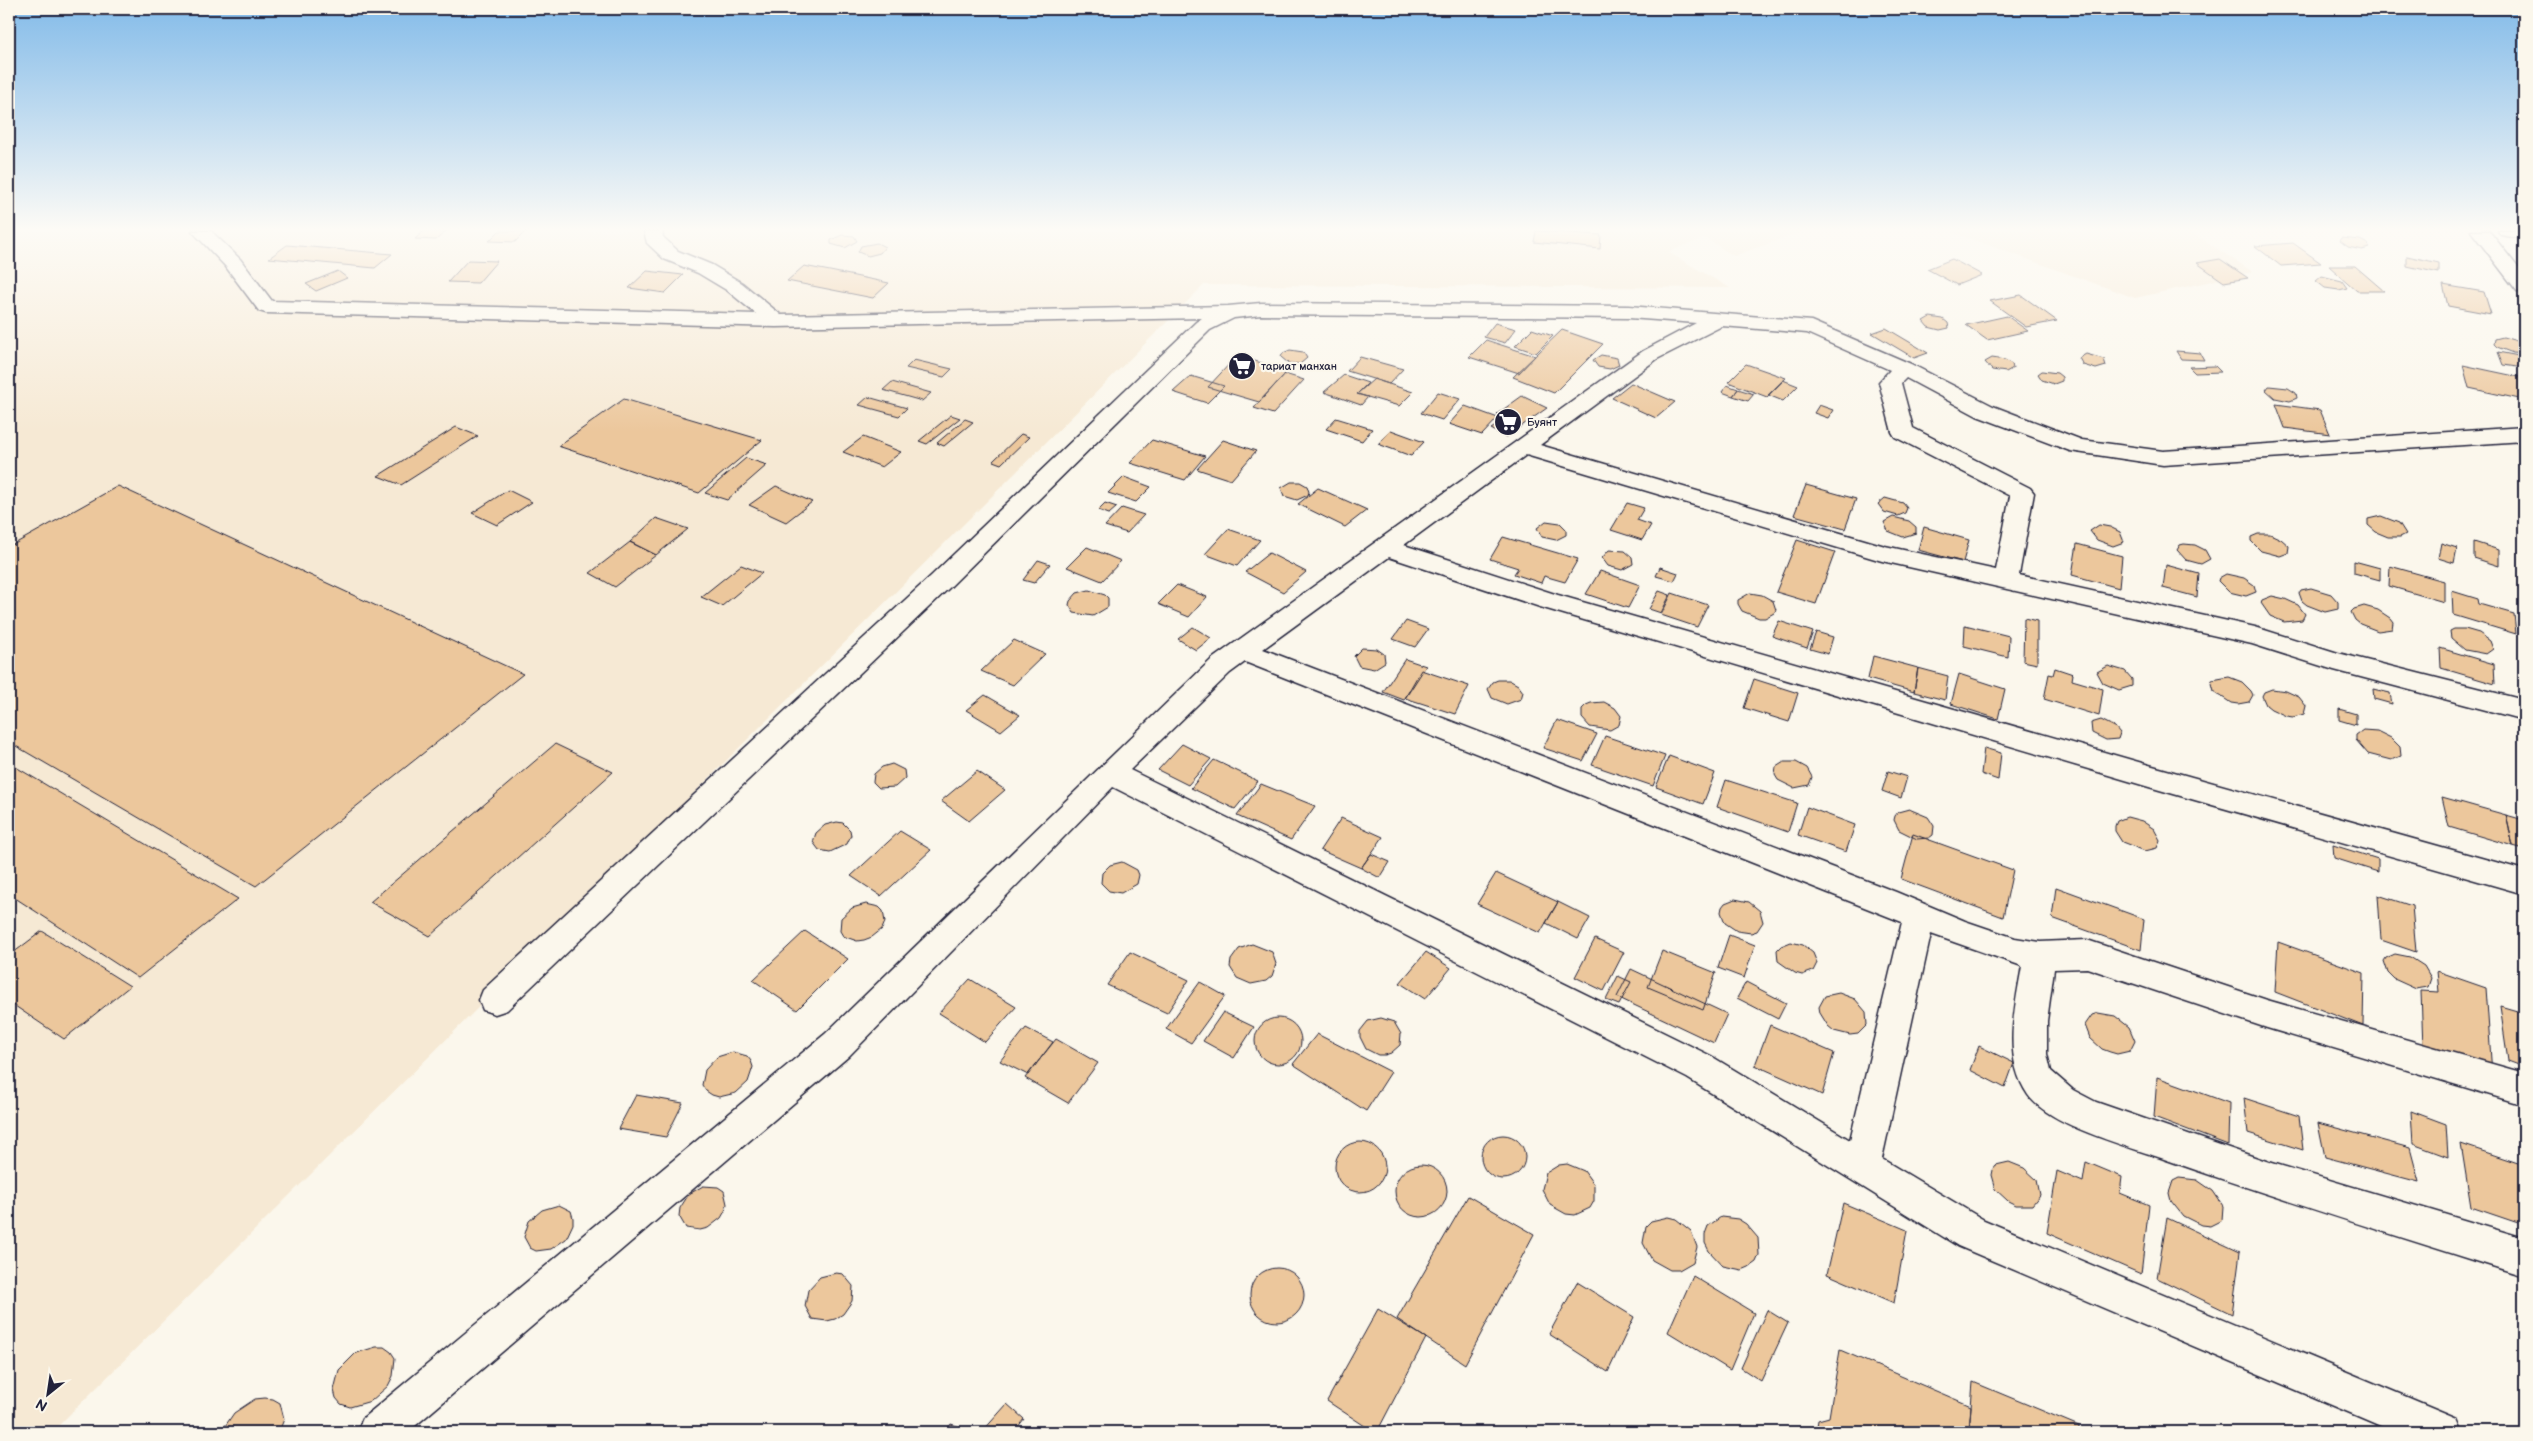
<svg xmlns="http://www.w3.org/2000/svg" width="2533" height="1441" font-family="'Balsamiq Sans',sans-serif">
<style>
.built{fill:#f6e9d4}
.building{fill:#ecc79c;stroke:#22223b}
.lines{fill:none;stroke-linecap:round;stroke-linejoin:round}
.street-casing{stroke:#22223b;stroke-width:3}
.street{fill:#fbf7ec;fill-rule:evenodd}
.labels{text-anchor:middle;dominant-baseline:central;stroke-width:4.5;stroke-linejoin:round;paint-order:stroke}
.far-poi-label{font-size:11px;fill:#22223b;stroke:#fbf7ec;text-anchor:start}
</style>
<rect width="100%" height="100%" fill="#fbf7ec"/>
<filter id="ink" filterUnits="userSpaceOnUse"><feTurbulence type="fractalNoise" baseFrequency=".02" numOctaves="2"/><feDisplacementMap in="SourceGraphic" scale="10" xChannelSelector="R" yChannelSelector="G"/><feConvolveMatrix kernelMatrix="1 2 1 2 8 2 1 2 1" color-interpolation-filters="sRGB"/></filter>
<g filter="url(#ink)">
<path class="built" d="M9,231H1803L1734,256L1705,238L1668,252L1730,288L1204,285L52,1432H9Z
M1949,231H2190L2253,272L2135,298Z"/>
<path class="building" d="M424,231H446L436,240L415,239Z
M499,231H526L515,242L489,241Z
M1536,231L1601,235L1600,249L1534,242Z
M842,235L854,236L857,241L845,248L831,244V240Z
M2342,238L2360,240L2368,244L2369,248L2362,250L2348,247L2340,241Z
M877,243L885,247L880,253L868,256L858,252L861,246Z
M2293,243L2321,263L2281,266L2255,246Z
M287,245L392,254L375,268L269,258Z
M2407,256L2439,263V273L2407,266Z
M1952,259L1982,275L1957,285L1927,269Z
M2220,259L2248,278L2224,282L2197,263Z
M468,260L497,261L478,283L448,282Z
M804,266L830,271L889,283L873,298L787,281Z
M2329,266H2355L2384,291H2357Z
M338,271L347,278L316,291L306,284Z
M647,271L683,275L665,293L629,288Z
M2322,276L2342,281L2347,288L2339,290L2325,288L2316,281Z
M2443,285L2484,292L2491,314L2448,306Z
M2021,295L2057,321L2026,327L1990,301Z
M2007,316L2028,331L1987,340L1966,325Z
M1930,317L1943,319L1948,323L1949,328L1940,330L1928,327L1923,321Z
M1495,323L1516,329L1505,343L1484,337Z
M1886,328L1928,353L1914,358L1872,333Z
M1532,329L1553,336L1536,353L1515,346Z
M1562,330L1603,344L1554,393L1513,377Z
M2503,337L2524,343V354L2513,353L2497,347L2494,344L2495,339Z
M1486,340L1535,356L1519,373L1469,357Z
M1290,350L1303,352L1307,358L1300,364L1288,363L1281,357L1283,353Z
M2176,351L2200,353L2204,360L2181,359Z
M2498,352L2524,357V368L2503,365Z
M2086,354L2104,359L2106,366L2096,369L2083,365L2079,358Z
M1601,355L1617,358L1619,365L1610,369L1598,367L1593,360Z
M1360,357L1403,369L1389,384L1347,371Z
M1992,358L2005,360L2012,364L2013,368L2006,372L1992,370L1985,362Z
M1247,359L1281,368L1278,371L1285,374L1259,402L1208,387L1233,360L1244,363Z
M914,360L952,369L944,377L906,368Z
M1746,364L1786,378L1767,397L1728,382Z
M2463,365L2524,378V400L2469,388Z
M2215,366L2221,372L2195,373L2189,367Z
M2042,371L2057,373L2062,377V381L2054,384L2042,380L2038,374Z
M1285,374L1304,380L1273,414L1254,408Z
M1344,375L1368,383L1357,394L1368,397L1361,405L1324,392Z
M1191,376L1224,386L1207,403L1173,392Z
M1374,379L1413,392L1399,406L1357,394Z
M1783,380L1798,386L1783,401L1768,395Z
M892,382L931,393L922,401L883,390Z
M1631,383L1675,402L1656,418L1612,398Z
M1727,385L1738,389L1733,396L1722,392Z
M2269,386L2288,388L2296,393L2297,398L2290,401L2275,398L2266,390Z
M1738,389L1754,394L1748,401L1733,396Z
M1438,392L1460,399L1442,420L1421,413Z
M1522,396L1547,408L1506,437L1491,429L1506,419L1497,414Z
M868,397L907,408L899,416L859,405Z
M624,399L762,440L699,493L558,446Z
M2276,404L2320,410L2330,434L2285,428Z
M1819,405L1833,410L1828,418L1814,413Z
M1465,406L1498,418L1482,435L1449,424Z
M951,415L960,418L927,444L919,441Z
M1336,418L1372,429L1362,441L1326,429Z
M965,419L973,422L944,446L937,443Z
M456,427L478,436L401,485L378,476Z
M1391,430L1424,442L1411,456L1378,444Z
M1021,434L1029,437L1001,464L993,461Z
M863,437L901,452L882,467L843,452Z
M1152,440L1205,456L1185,480L1130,463Z
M1223,440L1256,451L1231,480L1197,469Z
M746,458L767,465L727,500L705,493Z
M1124,477L1151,487L1136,502L1108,493Z
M1291,482H1300L1307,486L1309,492L1308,495L1297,500L1284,496L1281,488Z
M1806,485L1856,499L1845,529L1794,515Z
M118,486L523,674L256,886L9,742V547Z
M776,486L812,502L786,522L749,505Z
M1318,488L1367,510L1345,527L1298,504Z
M508,490L532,502L497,525L472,513Z
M1885,498L1903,503L1907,508L1905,513L1898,516L1884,512L1878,504Z
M1105,503L1117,507L1109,514L1098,510Z
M1627,503L1644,508L1637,520L1651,525L1642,540L1611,530Z
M1122,508L1144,515L1127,533L1105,526Z
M2381,516L2399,523L2406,534L2400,537H2388L2376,532L2368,525V519Z
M1893,517L1909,521L1916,527V533L1903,537L1888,531L1884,522Z
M656,518L688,529L656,555L630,542Z
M1546,521L1560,523L1566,529V535L1556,540L1542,537L1537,528Z
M2099,525L2110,527L2120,532L2124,542L2113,546L2097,540L2090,531Z
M1924,527L1969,540L1963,562L1918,550Z
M1228,529L1260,540L1237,566L1205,554Z
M2258,534H2270L2281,539L2289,546L2288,553L2280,556L2261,551L2251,541V537Z
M1503,537L1578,559L1565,582L1544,576L1541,583L1514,574L1518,568L1490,559Z
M1797,540L1835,552L1816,604L1776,592Z
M630,542L656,555L615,587L590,573Z
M2474,542L2499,550V566L2474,558Z
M2441,543L2457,548L2454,563L2438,558Z
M2077,544L2122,556L2119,588L2072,575Z
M2184,544L2195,545L2205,550L2210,559L2201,564L2186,560L2177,550L2180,545Z
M1087,547L1121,561L1102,581L1067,567Z
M1609,550L1625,551L1632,557L1633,564L1622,570L1608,566L1602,558Z
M1269,553L1306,572L1283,592L1245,572Z
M1038,560L1050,564L1034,583L1023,580Z
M2354,561L2380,568V580L2354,573Z
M741,565L762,573L722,606L701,597Z
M2166,565L2199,574L2197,597L2163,588Z
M2390,566L2444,581V602L2389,586Z
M1660,567L1678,573L1674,581L1656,576Z
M1600,571L1640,585L1628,608L1586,594Z
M2226,574L2244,578L2254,585L2256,592L2246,596L2229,592L2218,581L2219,578Z
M1177,585L1207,597L1189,617L1158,604Z
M2311,588L2331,594L2338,602V609L2325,612L2307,605L2302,601L2299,593L2301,590Z
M1089,590L1105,595L1108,598V607L1093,616L1074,613L1069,605L1070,601L1077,593Z
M1659,591L1670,595L1661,613L1649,609Z
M2452,591L2478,599L2479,604L2514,614L2516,634L2453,615Z
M1672,593L1708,605L1697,627L1661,615Z
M1750,593L1762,595L1773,601L1776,610L1774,613L1765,618H1759L1742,611L1738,604V600Z
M2272,596L2285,599L2298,605L2305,614L2302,620L2284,622L2270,616L2261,603L2262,600Z
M2364,606L2378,610L2390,618L2393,622L2392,629L2378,631L2360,624L2355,620L2351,612L2354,609Z
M2024,618L2037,621V664L2023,661Z
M1406,621L1428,629L1415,647L1393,639Z
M1779,621L1813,632L1807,648L1772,636Z
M1965,625L2009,636L2008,657L1964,646Z
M1193,627L1211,638L1196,650L1178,639Z
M2454,629H2465L2479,633L2490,641L2493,649L2486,654L2465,650L2451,638L2450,631Z
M1816,632L1833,637L1828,654L1810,649Z
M1014,640L1045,654L1013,685L981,671Z
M1362,648L1377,649L1384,654L1385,662L1374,669L1359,666L1354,656Z
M2440,648L2494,664L2495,684L2441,668Z
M1873,656L1918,668L1914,692L1868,679Z
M1405,659L1426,666L1404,700L1383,692Z
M2108,666L2125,671L2132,679V686L2119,690L2103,683L2097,672Z
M1918,668L1948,676L1945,700L1914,692Z
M2055,668L2073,674L2072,680L2103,689L2099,716L2044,699L2049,674L2053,675Z
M1421,670L1469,686L1455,714L1405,698Z
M1959,674L2005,689L1998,719L1951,704Z
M2229,677L2242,682L2251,691L2253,695L2249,702L2238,704L2231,703L2213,691L2211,683L2212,680Z
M1754,679L1798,693L1789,722L1744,708Z
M1498,680H1509L1518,685L1523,692L1521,699L1507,704L1492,698L1488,689L1493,682Z
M2272,689L2286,691L2299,697L2306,706L2304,714L2293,717L2286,716L2271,709L2266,705L2262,696L2264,692Z
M2373,689L2390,693L2392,704L2374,699Z
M985,695L1020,715L1001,731L966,710Z
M1604,702L1615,708L1621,716L1619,725L1610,730L1590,727L1582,718V709L1586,705L1591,703Z
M2339,709L2356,714V725L2339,720Z
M1557,720L1597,734L1583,761L1543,748Z
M2101,720L2115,727L2120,733L2118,739L2106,740L2092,733L2091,723Z
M2363,730L2377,731L2391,738L2400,747L2401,756L2391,760L2368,754L2356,740V735Z
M1605,736L1665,756L1653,786L1592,765Z
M555,744L613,772L430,936L370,902Z
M1182,744L1211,759L1188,785L1158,770Z
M1984,748L2001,753L1998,780L1981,774Z
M1669,756L1715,773L1703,804L1656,787Z
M1214,760L1258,781L1235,809L1191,788Z
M1784,762H1796L1807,768L1812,777L1809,785L1794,788L1778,780L1775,775L1776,767Z
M9,763L238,899L138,978L9,894Z
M892,764L904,770L905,778L895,787L879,788L873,782L874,774L882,767Z
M977,771L1005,790L969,821L941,801Z
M1888,771L1907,777L1901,798L1882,791Z
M1726,780L1797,803L1788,832L1717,807Z
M1261,784L1315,806L1291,840L1237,816Z
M2442,797L2506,815L2513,846L2449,827Z
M1807,807L1855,825L1846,852L1798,835Z
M1909,809L1928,817L1934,826L1933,835L1929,838L1917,839L1899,830L1894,820L1895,816L1898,812Z
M2506,815L2524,820V849L2513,846Z
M2127,817L2142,821L2154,829L2160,840L2157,848L2145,851L2122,842L2115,831V826L2117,821Z
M1341,818L1383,837L1361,868L1320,850Z
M837,822L843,823L850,830L851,835L847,844L830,852L819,850L813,842L816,833L825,825Z
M900,831L931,850L881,896L851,876Z
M1913,834L2013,870L2003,917L1901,879Z
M2333,845L2378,859V872L2334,858Z
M1371,854L1390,862L1380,878L1361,868Z
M1122,862L1137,870L1139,875L1137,884L1121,893L1109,891L1101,883L1102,873L1110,865Z
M1496,873L1558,902L1540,933L1477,904Z
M2056,887L2144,919L2141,950L2052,918Z
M2378,895L2412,906L2416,952L2381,940Z
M1735,899L1749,902L1760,911L1763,922L1757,931L1751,933L1737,931L1725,923L1721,912L1722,907L1725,903Z
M1558,902L1590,918L1578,939L1546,923Z
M866,904L879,907L883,911L885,922L882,929L872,937L864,940L857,941L843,936L840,931L841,918L852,908Z
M42,931L130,986L64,1039L9,1002V956Z
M805,931L848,959L797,1010L753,980Z
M1729,935L1755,945L1744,978L1718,968Z
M1595,939L1624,952L1604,991L1575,977Z
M1791,942L1803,945L1813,953L1817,963L1813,971L1802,975L1795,973L1778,961L1777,950L1781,946Z
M2278,942L2364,973L2363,1026L2275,992Z
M1252,944L1272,952L1276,964L1272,976L1266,981L1251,984L1237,978L1230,967L1231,960L1239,949Z
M1662,951L1716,973L1703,1010L1648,987Z
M1130,952L1189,980L1167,1013L1107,985Z
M1426,952L1451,968L1425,999L1400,983Z
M2395,954L2410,957L2424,966L2431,978L2428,987L2416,989L2394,979L2388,973L2384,961L2386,958Z
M1631,969L1727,1014L1714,1043L1617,997Z
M2437,971L2486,988L2492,1074L2423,1048L2421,991L2439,992Z
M1618,976L1631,982L1619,1005L1606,1000Z
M970,979L1016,1007L985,1042L939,1013Z
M1200,982L1225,996L1191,1043L1166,1029Z
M1746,982L1786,1003L1778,1019L1737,998Z
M1839,993L1855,999L1866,1012L1867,1025L1858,1034L1850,1035L1834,1031L1828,1026L1820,1013L1819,1007L1825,996Z
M2500,1006L2524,1013V1067L2508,1061Z
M1223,1012L1254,1027L1234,1058L1203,1041Z
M2098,1013L2115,1016L2129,1027L2135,1041L2130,1051L2117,1054L2110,1052L2102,1049L2090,1038L2085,1025L2092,1015Z
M1381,1018L1394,1022L1401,1034L1400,1045L1391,1053L1385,1055H1378L1366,1049L1360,1037V1031L1368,1021Z
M1255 1041a23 23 0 1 1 46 0a23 23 0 1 1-46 0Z
M1770,1025L1834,1053L1822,1095L1755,1065Z
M1026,1028L1053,1042L1028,1075L1000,1061Z
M1317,1034L1391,1072L1366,1111L1293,1064Z
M1056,1039L1098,1063L1068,1103L1025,1078Z
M1979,1046L2014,1063L2005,1088L1970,1070Z
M733,1052L747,1056L751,1061L753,1067L748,1082L736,1093L719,1097L712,1095L706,1091L702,1085L705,1070L717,1057Z
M2157,1077L2229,1103L2228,1145L2154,1117Z
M636,1095L683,1103L666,1137L618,1129Z
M2244,1098L2299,1116L2303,1150L2248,1133Z
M2411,1111L2446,1124L2448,1157L2413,1144Z
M2318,1123L2410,1148L2419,1182L2325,1157Z
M1481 1157a22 22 0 1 1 44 0a22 22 0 1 1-44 0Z
M1335 1167a25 25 0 1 1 50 0a25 25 0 1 1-50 0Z
M2461,1144L2524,1165V1225L2471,1207Z
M2009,1162L2024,1168L2037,1180L2040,1195L2032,1205H2016L2008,1201L1995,1189L1991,1175L1992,1170L1996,1165Z
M2086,1162L2122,1177L2120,1193L2149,1205L2141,1274L2047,1233L2057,1171L2083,1182Z
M1567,1164L1584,1171L1594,1185V1201L1590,1208L1575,1215L1566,1214L1550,1205L1542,1189L1546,1173L1559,1165Z
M1395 1191a26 26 0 1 1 52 0a26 26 0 1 1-52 0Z
M2179,1178L2197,1180L2213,1191L2223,1206L2222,1220L2210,1226L2201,1225L2183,1216L2171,1201L2169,1193L2173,1181Z
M703,1186L718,1187L724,1191L727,1204L725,1211L721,1218L708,1228L700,1230L686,1228L679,1216L680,1208L689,1194Z
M1468,1196L1534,1234L1465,1364L1397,1319Z
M1843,1203L1907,1230L1894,1303L1827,1274Z
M559,1205L571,1211L573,1218V1224L566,1239L551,1249L536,1251L530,1248L524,1237L529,1221L542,1210Z
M1668,1217L1676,1219L1691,1231L1697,1247L1693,1262L1679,1270H1670L1652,1260L1643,1243L1646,1226L1651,1221Z
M1721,1217L1738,1219L1746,1224L1758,1238L1759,1255L1756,1262L1749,1267L1742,1270L1723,1266L1709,1251L1705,1243V1234L1708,1226Z
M2167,1218L2240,1252L2232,1314L2157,1278Z
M1250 1295a27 27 0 1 1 54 0a27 27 0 1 1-54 0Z
M836,1273L843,1274L853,1286L852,1301L843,1314L835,1319L827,1321L812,1319L805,1306L808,1290L820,1277Z
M1693,1276L1754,1313L1730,1370L1668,1332Z
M1577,1282L1634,1317L1608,1372L1549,1334Z
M1378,1309L1426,1338L1377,1432H1374L1327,1401Z
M1767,1310L1788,1323L1761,1381L1741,1368Z
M376,1347H384L391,1352L395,1358L393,1376L388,1386L371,1401L350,1407L341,1404L336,1398L334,1390L339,1370L356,1353Z
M1840,1350L1971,1406L1969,1432H1816L1818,1420L1829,1417Z
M2521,1371L2524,1372V1409Z
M1973,1382L2079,1426V1432H1969Z
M265,1398L273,1399L280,1403L284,1419L279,1432H221L234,1413L255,1399Z
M1007,1404L1024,1419L1014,1432H982Z
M951,1424L976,1432H945Z"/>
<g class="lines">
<g class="street-casing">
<path id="street" d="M192,231H211L240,259L272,301L756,314L728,291L698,273L664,259L647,243L644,231H662L663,237L678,251L712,265L742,283L781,315L1228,306L1261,303L1629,306L1811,321L1911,364L1993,406L2082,440L2163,451L2524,427V441L2163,465L2070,451L1977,416L1906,378L1901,383L1913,428L2030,488L2034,493L2019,575L2255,627L2338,653L2524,700V720L2334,670L2252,644L1882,561L1526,455L1404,545L1558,595L2149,765L2524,870V894L2149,787L1540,607L1389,557L1263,649L1896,892L1965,921L2015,938L2040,942L2087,940L2267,1000L2524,1073V1105L2267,1028L2087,968L2054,969L2047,1021V1054L2051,1071L2073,1090L2096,1102L2269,1162L2524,1238V1276C2403,1238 2283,1201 2164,1159C2128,1146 2050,1126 2028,1095C2002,1057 2015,1008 2022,966L1931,934L1882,1159L1984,1220L2457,1418L2463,1432H2395L1958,1246L1687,1078L1113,787L849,1056L408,1432H357L363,1418L825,1034L1212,659L1643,351L1696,323L1629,318L1261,315L1234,318L1210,330L949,588L507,1010L495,1014L483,1010L479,1000L483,990L931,576L1196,322L1202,318L776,327L266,313L259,311L226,267ZM1722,326L1807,333L1890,370L1879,382L1892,432L1895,437L2010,496L1996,570L1885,546L1540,445L1657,359ZM1245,662L1902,922L1850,1140L1711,1056L1130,770L1230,673Z
M2471,231H2489L2524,275V293L2517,291Z
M2498,231H2524V239L2501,235Z"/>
</g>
<use href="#street" class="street"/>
</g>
</g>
<linearGradient id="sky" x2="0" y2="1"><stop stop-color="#83bbe9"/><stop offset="0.53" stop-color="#fdfbf6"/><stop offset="1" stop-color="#fdfbf6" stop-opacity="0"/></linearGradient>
<rect width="2533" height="432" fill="url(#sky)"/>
<defs>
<g id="supermarket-disc" transform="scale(1.4375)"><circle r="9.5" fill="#22223b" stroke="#fbf7ec"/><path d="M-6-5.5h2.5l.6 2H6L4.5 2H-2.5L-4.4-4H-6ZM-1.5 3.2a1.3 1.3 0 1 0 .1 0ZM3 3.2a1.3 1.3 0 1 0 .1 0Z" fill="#fff"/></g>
</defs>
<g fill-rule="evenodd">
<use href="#supermarket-disc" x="1242" y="366"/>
<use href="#supermarket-disc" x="1508" y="422"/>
</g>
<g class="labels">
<g class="far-poi-label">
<text x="1261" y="366">тариат манхан</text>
<text x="1527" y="422">Буянт</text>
</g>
</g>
<rect width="2533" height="1441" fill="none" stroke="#fbf7ec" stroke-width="30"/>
<rect x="15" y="15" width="2503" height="1411" fill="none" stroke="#22223b" stroke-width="2" filter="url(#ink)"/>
<g transform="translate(48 1394) rotate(210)" stroke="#fbf7ec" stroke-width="4" paint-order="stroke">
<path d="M0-4L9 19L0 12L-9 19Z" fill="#22223b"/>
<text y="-8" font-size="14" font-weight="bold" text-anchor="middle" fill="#22223b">N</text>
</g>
</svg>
